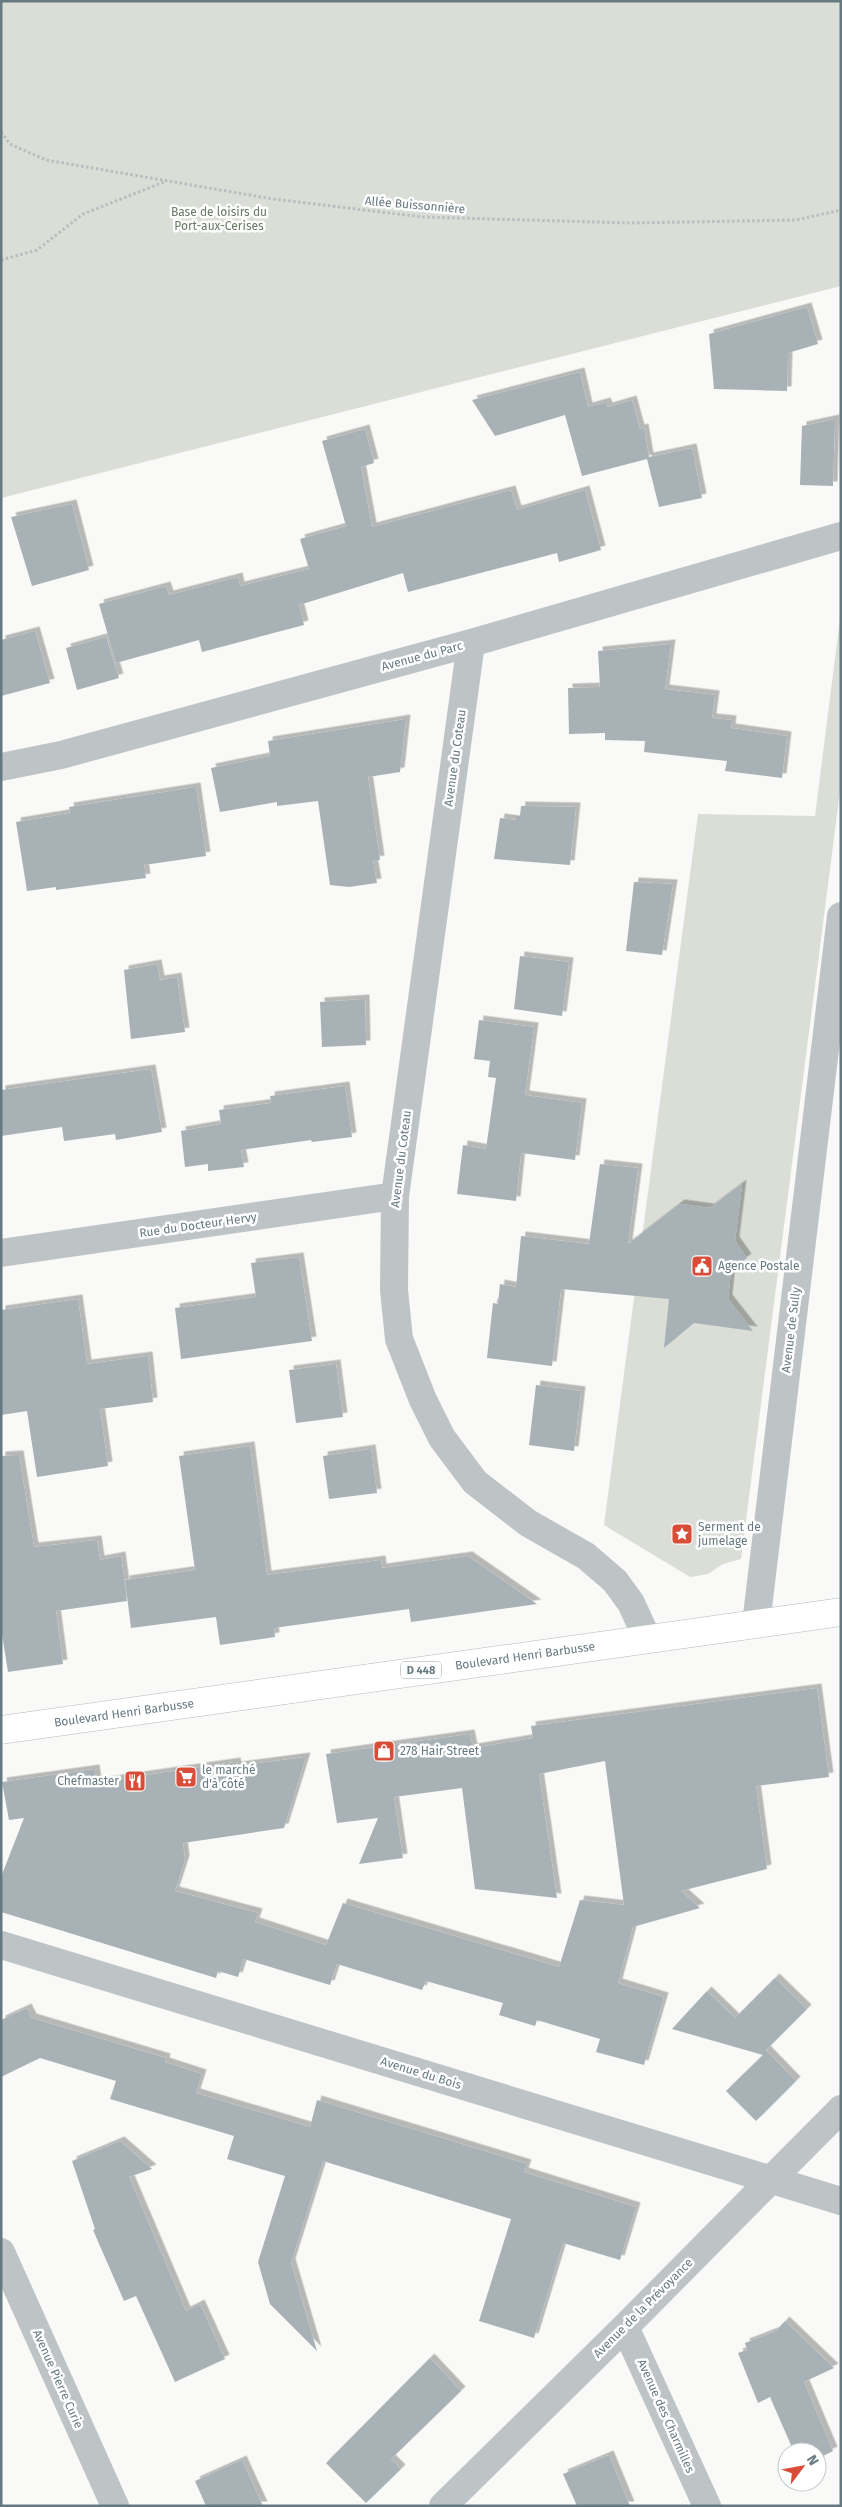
<svg xmlns="http://www.w3.org/2000/svg" width="842" height="2507" font-family="'Fira Sans',sans-serif">
<style>
.green{fill:#daded6}
.building{fill:#a8b2b6;filter:url(#shadow)}
.lines{fill:none;stroke-linecap:round;stroke-linejoin:round}
.primary-casing{stroke:#b4babd;stroke-width:29}
.path{stroke:#b9bdbf;stroke-width:3;stroke-dasharray:2.5 2.5;stroke-linecap:butt}
.minor{stroke:#bec4c6;stroke-width:28}
.primary{stroke:#fff;stroke-width:28}
.labels{text-anchor:middle;dominant-baseline:central;stroke-width:5;stroke-linejoin:round;paint-order:stroke}
.shield{fill:#fff;stroke:#94a0a6;stroke-width:1}
.shield-label{font-size:11px;font-weight:bold;fill:#667880}
.street-label{font-size:12px;fill:#667880;stroke:#fff}
.park-label{font-size:12px;fill:#6a7865;stroke:#fff}
.poi-label{font-size:12px;fill:#667880;stroke:#fff;text-anchor:start}
</style>
<defs>
<filter id="shadow"><feDropShadow dx="4.5" dy="-4.5" stdDeviation="0" flood-color="#0004"/></filter>
</defs>
<rect width="100%" height="100%" fill="#f9f9f7"/>
<path class="green" d="M1,1H841V286L1,498Z
M841,611V784L741,1559L723,1564L708,1574L690,1577L604,1525L698,814L815,816Z"/>
<path class="building" d="M807,307L818,344L788,353L787,391L714,389L709,334Z
M580,372L588,407L606,402L608,407L632,400L640,429L644,428L649,457L692,448L702,498L659,507L647,459L582,476L565,415L495,436L472,400Z
M835,419L833,486L800,485L802,426Z
M365,429L374,463L361,467L372,527L511,490L517,510L585,490L601,550L559,562L557,553L408,592L403,573L299,605L304,625L202,652L199,640L116,663L99,604L166,586L169,595L238,577L240,586L309,569L300,539L346,526L322,441Z
M72,504L89,570L32,586L11,517Z
M35,631L50,683L1,696V640Z
M106,637L119,678L77,690L66,648Z
M671,644L665,689L715,695L712,718L732,720L731,728L787,736L782,778L725,771L727,761L644,752L645,741L605,740V733L569,734L568,688L600,687L598,651Z
M406,719L400,772L368,777L380,860L373,861L377,883L349,887L330,885L318,801L277,806V802L220,812L211,768L270,756L268,741Z
M196,787L206,856L144,865L146,878L56,890V887L27,891L16,822L70,813L69,807Z
M521,806L576,807L570,865L494,859L500,818L516,820V816H520Z
M634,882L673,884L662,955L626,951Z
M520,956L569,962L562,1016L514,1009Z
M157,964L160,980L177,977L185,1032L131,1039L124,970Z
M365,999L366,1045L322,1047L320,1002Z
M479,1020L534,1027L525,1095L582,1103L575,1160L521,1153L516,1201L457,1194L463,1145L486,1149L496,1078L488,1077L490,1061L474,1059Z
M151,1069L162,1132L116,1140L115,1134L64,1141L62,1127L1,1136V1090Z
M345,1086L352,1137L312,1142L311,1140L241,1150L244,1167L208,1171V1164L185,1167L181,1131L221,1124L219,1110L271,1103L270,1096Z
M600,1164L638,1168L628,1244L680,1204L710,1208L742,1184L735,1241L747,1258L731,1270L728,1299L753,1331L694,1323L664,1348L669,1299L561,1289L552,1366L487,1358L493,1303L498,1304L500,1284L516,1287L521,1236L589,1244Z
M299,1257L312,1341L181,1359L175,1308L256,1297L251,1263Z
M78,1299L87,1364L148,1356L153,1402L100,1409L108,1466L37,1477L27,1411L1,1415V1310Z
M336,1364L343,1417L296,1423L289,1370Z
M536,1385L581,1391L574,1451L529,1445Z
M250,1446L267,1575L381,1560L382,1568L468,1556L537,1604L411,1622L409,1609L274,1628L275,1637L220,1645L216,1617L131,1628L125,1580L195,1570L179,1456Z
M371,1449L377,1493L329,1499L323,1456Z
M19,1455L34,1547L97,1540L100,1560L121,1556L127,1601L56,1611L63,1664L8,1672L1,1628V1456Z
M817,1688L829,1777L756,1786L767,1869L681,1891L700,1908L633,1927L618,1983L664,1997L644,2065L596,2052L600,2039L537,2020L535,2026L499,2015L503,2003L426,1981L422,1990L337,1964L330,1985L244,1959L238,1977L218,1971L216,1978L1,1912V1877L24,1818L9,1820L2,1782L95,1769L97,1782L236,1762L237,1766L306,1757L284,1828L183,1843L185,1860L175,1891L258,1913L255,1922L326,1945L343,1903L559,1967L580,1900L624,1905L605,1761L539,1774L557,1898L475,1889L462,1788L394,1797L403,1858L359,1864L378,1818L337,1823L326,1754L470,1734L473,1748L533,1738L531,1726Z
M775,1978L807,2009L766,2050L796,2081L756,2121L726,2091L763,2055L672,2029L707,1991L735,2018Z
M27,2008L32,2018L166,2058L165,2062L202,2074L196,2093L310,2127L317,2100L527,2164L524,2172L636,2207L620,2260L563,2243L534,2338L479,2321L511,2219L323,2161L291,2263L317,2351L270,2304L258,2262L285,2176L227,2159L234,2136L110,2099L116,2081L40,2058L1,2077V2020Z
M120,2141L152,2169L129,2177L186,2311L200,2304L225,2359L175,2382L136,2296L124,2301L93,2230L95,2229L72,2161Z
M785,2321L834,2368L804,2382L833,2451L817,2459V2452H794L770,2397L758,2403L738,2353L747,2350L745,2343L776,2331Z
M430,2358L461,2391L391,2459L401,2469L366,2503L326,2463Z
M609,2455L630,2506H577L563,2474Z
M242,2460L263,2506H206L195,2481Z"/>
<g class="lines">
<g class="primary-casing">
<path id="primary" d="M1,1730L841,1612"/>
</g>
<path class="path" d="M1,132L10,144L46,160L273,199L423,217L632,223L796,220L841,210
M1,260L37,250L83,214L164,182"/>
<path class="minor" d="M471,643L395,1196L394,1290L399,1339L423,1400L442,1438L475,1482L528,1523L586,1556L615,1581L631,1603L647,1638
M1,767L61,755L471,643L841,536
M1,1253L395,1196
M756,1624L841,916
M1,1945L841,2201
M1,2252L115,2506
M625,2327L707,2506
M443,2506L625,2327L841,2109"/>
<use href="#primary" class="primary"/>
</g>
<defs>
<g id="civic-square" transform="scale(1.125)"><rect x="-9" y="-9" width="18" height="18" rx="4" fill="#d84c38" stroke="#fff"/><path d="M-.6-6.5H3V-4.5H.6V-3L4-1V1h2V6H-6V1h2V-1L-.6-3ZM-1.2 2.5V6h2.4V2.5Z" fill="#fff"/></g>
<g id="sight-square" transform="scale(1.125)"><rect x="-9" y="-9" width="18" height="18" rx="4" fill="#d84c38" stroke="#fff"/><path d="M0-6L1.8-2.2L6-1.7L2.9 1.2L3.7 5.4L0 3.3L-3.7 5.4L-2.9 1.2L-6-1.7L-1.8-2.2Z" fill="#fff"/></g>
<g id="shop-square" transform="scale(1.125)"><rect x="-9" y="-9" width="18" height="18" rx="4" fill="#d84c38" stroke="#fff"/><path d="M-5-2.5h2.3a2.7 3.5 0 0 1 5.4 0H5L5.5 6h-11ZM-1.5-2.5h3a1.5 2.3 0 0 0-3 0Z" fill="#fff"/></g>
<g id="supermarket-square" transform="scale(1.125)"><rect x="-9" y="-9" width="18" height="18" rx="4" fill="#d84c38" stroke="#fff"/><path d="M-6-5.5h2.5l.6 2H6L4.5 2H-2.5L-4.4-4H-6ZM-1.5 3.2a1.3 1.3 0 1 0 .1 0ZM3 3.2a1.3 1.3 0 1 0 .1 0Z" fill="#fff"/></g>
<g id="restaurant-square" transform="scale(1.125)"><rect x="-9" y="-9" width="18" height="18" rx="4" fill="#d84c38" stroke="#fff"/><path d="M-5-6h1v4h1v-4h1v4h1v-4h1v5L-1.5 .5V6h-2V.5L-5-1ZM5-6V6H3V1.5H1.5Q1.5-4 5-6Z" fill="#fff"/></g>
</defs>
<g fill-rule="evenodd">
<use href="#civic-square" x="702" y="1266"/>
<use href="#sight-square" x="682" y="1534"/>
<use href="#shop-square" x="384" y="1751"/>
<use href="#supermarket-square" x="186" y="1777"/>
<use href="#restaurant-square" x="135" y="1781"/>
</g>
<g class="labels">
<rect class="shield" x="401" y="1661.5" width="40" height="17" rx="4"/>
<g class="shield-label">
<text x="421" y="1670">D 448</text>
</g>
<g class="street-label">
<text transform="translate(415 205) rotate(5)">Allée Buissonnière</text>
<text transform="translate(422 656) rotate(-15)">Avenue du Parc</text>
<text transform="translate(455 758) rotate(-82)">Avenue du Coteau</text>
<text transform="translate(401 1159) rotate(-83)">Avenue du Coteau</text>
<text transform="translate(198 1225) rotate(-8)">Rue du Docteur Hervy</text>
<text transform="translate(791 1330) rotate(-83)">Avenue de Sully</text>
<text transform="translate(525 1656) rotate(-8)">Boulevard Henri Barbusse</text>
<text transform="translate(124 1713) rotate(-8)">Boulevard Henri Barbusse</text>
<text transform="translate(421 2073) rotate(17)">Avenue du Bois</text>
<text transform="translate(643 2308) rotate(-45)">Avenue de la Prévoyance</text>
<text transform="translate(58 2379) rotate(66)">Avenue Pierre Curie</text>
<text transform="translate(666 2416) rotate(66)">Avenue des Charmilles</text>
</g>
<g class="park-label">
<text x="219" y="212">Base de loisirs du<tspan x="219" dy="14">Port-aux-Cerises</tspan></text>
</g>
<g class="poi-label">
<text x="718" y="1266">Agence Postale</text>
<text x="698" y="1527">Serment de<tspan x="698" dy="14">jumelage</tspan></text>
<text x="400" y="1751">278 Hair Street</text>
<text x="202" y="1770">le marché<tspan x="202" dy="14">d'à côté</tspan></text>
<text x="119" y="1781" text-anchor="end">Chefmaster</text>
</g>
</g>
<rect width="842" height="2507" fill="none" stroke="#667880" stroke-width="5"/>
<g transform="translate(802 2467) rotate(58)"><circle r="24" fill="#ffffff" stroke="#c2c9cc"/>
<path d="M0-4L9 19L0 12L-9 19Z" fill="#d84c38"/>
<text y="-8" font-size="14" font-weight="bold" text-anchor="middle" fill="#667880">N</text>
</g>
</svg>
